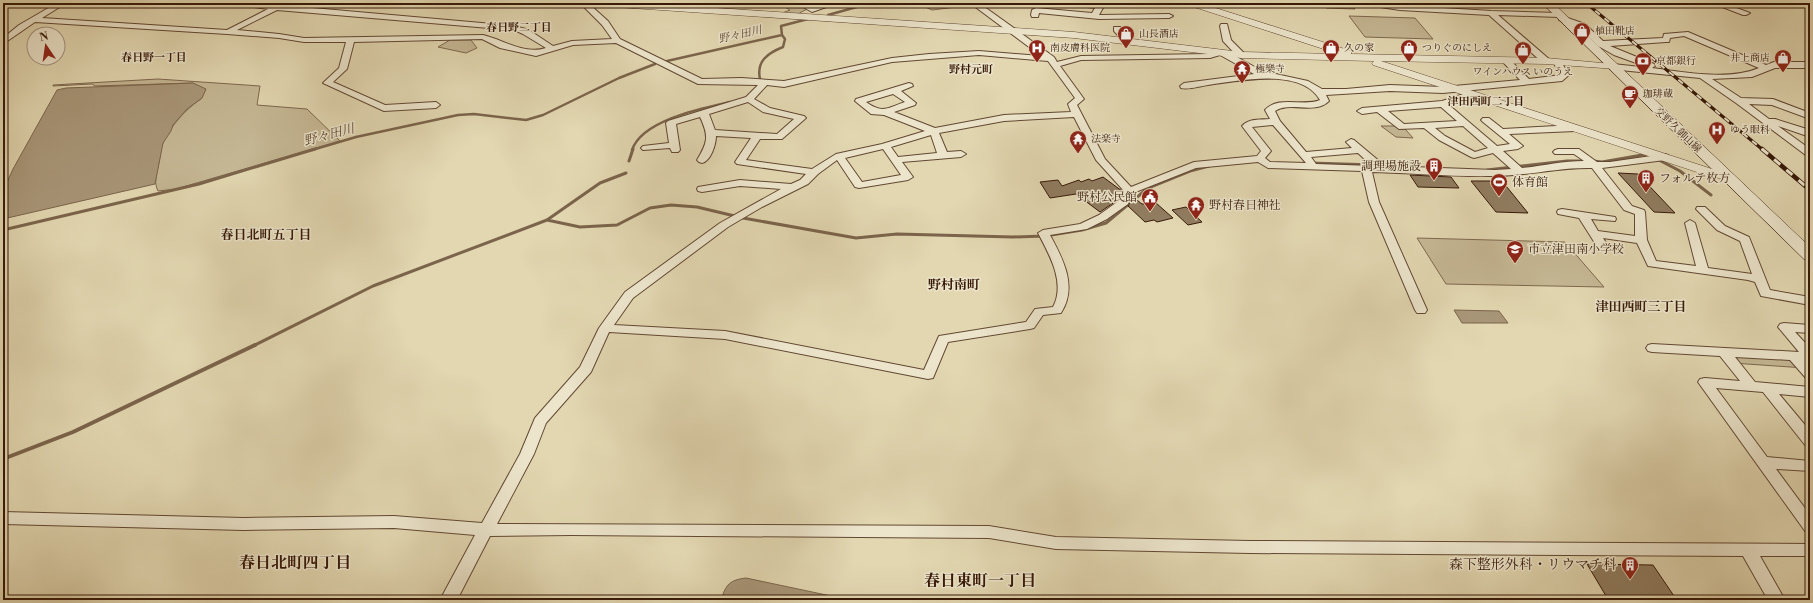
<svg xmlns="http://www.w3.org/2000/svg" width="1813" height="603" font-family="'Libre Bodoni','Noto Serif JP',serif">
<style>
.green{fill:#c5b794;stroke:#7e684e}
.water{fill:#a89678;stroke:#7b644b}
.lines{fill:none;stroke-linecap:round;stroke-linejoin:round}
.stream-far2{stroke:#7b644b;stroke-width:2.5}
.stream-far1{stroke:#7b644b;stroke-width:3}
.stream{stroke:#7b644b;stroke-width:4}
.building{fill:#907c60;stroke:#371908}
.minor-casing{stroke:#624832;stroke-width:2}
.tertiary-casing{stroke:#624832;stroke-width:1}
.secondary-casing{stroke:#371908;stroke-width:1}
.minor{fill:#ece5cc;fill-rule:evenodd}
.tertiary{fill:#ece5cc;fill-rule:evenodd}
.secondary{fill:#ece5cc;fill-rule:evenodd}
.rail-far1-casing{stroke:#371908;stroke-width:3}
.rail-casing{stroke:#371908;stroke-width:4.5}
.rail-far1{stroke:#ece5cc;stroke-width:2;stroke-dasharray:6;stroke-linecap:butt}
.rail{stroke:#ece5cc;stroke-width:3;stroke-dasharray:8;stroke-linecap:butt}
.labels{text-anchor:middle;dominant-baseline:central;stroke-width:3;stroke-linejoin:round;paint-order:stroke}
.far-poi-label{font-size:10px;fill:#371908;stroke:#ece5cc;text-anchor:start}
.far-street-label{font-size:10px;fill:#371908;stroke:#ece5cc}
.far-neighbourhood-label{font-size:11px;font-weight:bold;fill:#371908;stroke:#ece5cc}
.far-water-label{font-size:11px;font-style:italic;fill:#5f452f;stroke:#ece5cc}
.poi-label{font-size:12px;fill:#371908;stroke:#ece5cc;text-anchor:start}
.water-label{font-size:13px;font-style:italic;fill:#5f452f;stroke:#ece5cc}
.neighbourhood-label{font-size:13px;font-weight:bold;fill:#371908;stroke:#ece5cc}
.near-poi-label{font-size:14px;fill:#371908;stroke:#ece5cc;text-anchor:end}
.near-neighbourhood-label{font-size:16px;font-weight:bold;fill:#371908;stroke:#ece5cc}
</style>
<rect width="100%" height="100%" fill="#e2d7b1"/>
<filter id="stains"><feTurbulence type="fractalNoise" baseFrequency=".005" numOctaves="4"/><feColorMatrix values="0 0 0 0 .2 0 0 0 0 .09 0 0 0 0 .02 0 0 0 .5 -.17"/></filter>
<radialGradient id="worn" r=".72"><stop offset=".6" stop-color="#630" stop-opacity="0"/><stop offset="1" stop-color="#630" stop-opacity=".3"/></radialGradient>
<path class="green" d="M783,3H796L807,9L796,15L782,13L790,10L780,4Z
M916,3H970L973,5L932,10Z
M1349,16L1415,18L1433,39L1365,37Z
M450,40H471L477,48L466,53L438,47Z
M158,79L260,86L257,105L307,109L340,141L176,189L158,191C154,183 156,177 158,167C160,160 160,150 163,143C172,124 185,110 202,98L193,83L95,86L92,84L53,86V85Z
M1381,126H1394L1399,129H1405L1413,138L1396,137Z
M1417,238L1565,242L1604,287L1446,284Z
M1724,352L1794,356L1805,368L1732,363Z"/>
<path class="water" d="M1323,3H1351L1355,9L1326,8Z
M193,83L206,89L202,98L187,109L173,125L171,131L163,143L155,184L3,219V191L13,169L57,90L66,88Z
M1454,310L1499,311L1508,323H1462Z
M746,578L850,600H721C726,584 730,580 746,578Z"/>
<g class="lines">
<path class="stream-far2" d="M828,15L871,3
M782,35L781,26L808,19
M667,61L782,35
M760,79C756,61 768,53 783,47L785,39L782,35
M312,150L356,137L458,115L474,114L526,120L543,115L619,78L655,64
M632,150C642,120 703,108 730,102"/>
<path class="stream-far1" d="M1659,160L1680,171L1711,195
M629,161L633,149
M1593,161L1602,162L1648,154
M1311,163L1375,165
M1381,166L1413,167
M1487,170L1567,161H1582
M547,220L580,227L617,225L650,208L671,205L697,207L743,218L856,238L897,234L1013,237L1045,236L1082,230L1106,223L1148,188L1190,171L1209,166
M3,230L199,184L315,149
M253,346L373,286L547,220L600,183L626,173"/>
<path class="stream" d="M3,459L73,432L255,345"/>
</g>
<path class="building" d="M1618,173L1638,174L1675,213L1654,212Z
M1410,175L1451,177L1459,188L1418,187Z
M1103,177L1122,191L1119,199L1100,212L1076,194L1050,198L1040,182L1058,180L1062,186L1079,180L1081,182L1089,179L1092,181Z
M1471,181H1502L1528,213L1496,212Z
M1133,197L1142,204L1156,203L1173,218L1157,222L1154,220L1145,222L1128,206Z
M1186,207L1202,222L1188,225L1172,210Z
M1587,564L1653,565L1674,596H1606Z"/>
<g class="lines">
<g class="minor-casing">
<path id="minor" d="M57,3H66L42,18L227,30L268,9L240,5L236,3H256L515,26L529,30L553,46L572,41L612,39L602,25L580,3H588L608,21L620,39L702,79L741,78L784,81L892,58L929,54L979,51L1041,56L970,3H979L1054,57L1057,62L1081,56L1209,54L1218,51H1226L1262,71L1308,81L1322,89H1346L1390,85L1443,87L1520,80L1501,60L1505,58H1508L1529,79L1561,75L1553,62L1554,60H1560L1569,75L1562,81L1443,93L1390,91L1326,95L1329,101C1315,115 1290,101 1275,111L1280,121L1306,152L1352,148L1346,142L1351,139L1354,140L1385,166L1495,170L1511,169L1493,153L1474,158L1471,157L1439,140L1424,128L1399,129L1377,112L1362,114L1357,111L1362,108L1442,101L1473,91L1477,94L1476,96L1449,105L1497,146L1510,144L1483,122L1481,120L1483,118H1489L1503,129L1575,125L1580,128L1575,131L1509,134L1523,146L1518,149L1503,151L1522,168C1543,166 1563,161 1584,161L1574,154H1555L1553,152L1555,150L1558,149H1579L1597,162H1610L1665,154L1668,155L1670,157L1665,160L1602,168L1632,206L1644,210L1645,212L1647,240L1656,261L1696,266L1685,223L1690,220L1695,223L1708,268L1752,274L1740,241L1717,230L1696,209L1697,207H1705L1725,226L1749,237L1770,290L1810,297V305L1761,296L1755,282L1748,280L1648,266L1637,243L1603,238L1608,246L1602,249L1598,248L1579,218L1558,214L1557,212L1558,210L1562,209L1615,217L1616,219L1615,221L1591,219L1598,231L1635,236V214L1624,210L1592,168C1559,167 1527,176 1494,176C1454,177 1413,173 1372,172L1379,202L1427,310L1425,313H1417L1415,310L1369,202L1362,171L1268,168L1258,162L1196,168L1133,193L1128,204L1107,219L1087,229L1050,235C1063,259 1078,287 1061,313L1043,315L1034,328L1030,329L948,342L933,378L928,379L725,339L609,332L591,372L546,423L534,454L497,524L989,526L1056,537L1250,541L1810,544V556H1760L1785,600H1768L1743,556L1250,553L1056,549L989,538L571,535L490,536L457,600H440L475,535L394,528L244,530L3,524V512L244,518L394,516L482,523L520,454L535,418L580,367L599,328L625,292L720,223L781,189L740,186L702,192L698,191L697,189L698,187L740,180L791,184L800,180L806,174L737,164L735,162L751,138L716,136C716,144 711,161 702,163L699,162L697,160C708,142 709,136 700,117L676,124L680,150L678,152H672L670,148L643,150L641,148L643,146L669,143L666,123L668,121L746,97L758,85L698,84L616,43L573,45L536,56L500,48L482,39L354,42L347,69L333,82L385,105L436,102L440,105L436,108L384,111L323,83L339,68L346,42H304L279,38L227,34L35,22L3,44V38L19,25ZM277,10L514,30L523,34L546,48C524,55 504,40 483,35L304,38L279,34L237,30ZM979,55L1048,61L1075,98L1068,104L1071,112L1004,115L935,128L894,112L915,105L916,103L901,91L913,86L912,84L909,83L856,99L855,101L871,114L884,115L925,131L882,144L836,154L812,169L746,160L760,139H782L806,118L804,116L770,108L754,99L767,85L784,87L892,62ZM1220,55L1254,74L1184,83L1180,86L1181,88C1189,90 1200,86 1208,85C1239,81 1301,67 1320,100C1303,107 1278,95 1265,110L1270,119C1260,120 1249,118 1242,126L1261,151L1257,156L1194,162L1131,187L1105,159L1077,105L1084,99L1060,66L1081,60L1210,58ZM893,94L905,102C887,108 883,114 866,102ZM748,102L763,112L794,119L777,134L715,130L709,114ZM1441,107L1457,121L1404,124L1388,111ZM1074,117L1096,160L1124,191L1120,200L1099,215L1080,224L1043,230L1038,233C1049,254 1066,283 1053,307L1035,309L1026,322L939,336L924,370L725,331L614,325L633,298L728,227L762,207L808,184L818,174L837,160L855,187L859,188L908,180L913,177L902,162L961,157L966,154L961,151L947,152L939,133L1004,121ZM1273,125L1306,163L1270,162L1265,158L1271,151L1252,127ZM1463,126L1488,148L1475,152L1445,136L1435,128ZM931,135L937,153L898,157L891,147ZM883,149L901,175L862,182L845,158ZM1358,153L1372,166L1316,164L1311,157Z
M796,3H805L813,7L826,3H838L812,12Z
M1068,3L1103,4L1104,6L1099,15L1169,14L1173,16L1169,18L1099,19L1039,13L1038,17H1032L1031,15L1032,10L1036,8L1092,13L1095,8L1072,5Z
M1363,3L1491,11L1559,13H1562V16L1585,24L1603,41L1663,38L1664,34L1688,32L1766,65L1774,62H1810V68H1775L1752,77L1712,79L1741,98L1773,99L1810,113V119L1772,105L1749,104L1769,119H1775L1810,130V137L1778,126L1810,149V157L1807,156L1736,103L1700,78L1610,69L1609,67L1613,64L1650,68L1614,55L1598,46L1579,28L1559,20V17L1498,15L1549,59V63H1543L1489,15L1400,10L1367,5ZM1684,36L1759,68C1728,81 1684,72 1652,68L1655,66L1654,64L1610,46L1666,42H1669L1670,38Z
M1712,3H1723L1750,13L1746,15H1743Z
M1221,24H1227L1231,40L1244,53V57H1238L1223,41L1220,26Z
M1114,27H1120L1131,39V43H1125L1114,31Z
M1784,323L1810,325V333L1795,332L1810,348V361H1806L1810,366V378L1805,377L1790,360L1735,357L1755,382L1810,387V397L1779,394L1810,431V446L1805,445L1763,392L1716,388L1767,457L1810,461V471L1776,469L1810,515V533L1805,531L1698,382L1700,379L1705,378L1740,381L1720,356L1652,352L1648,351L1646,348L1648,345L1652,344L1799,352L1778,327L1780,324Z"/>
</g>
<g class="tertiary-casing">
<path id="tertiary" d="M597,3H643L1074,32L1241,52L1339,54L1188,5L1186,3H1200L1351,51V54L1546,58L1613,64L1618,67L1617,69L1546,64L1381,61L1715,170L1728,172L1730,175L1728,178L1724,179L1709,176L1373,65L1372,63L1374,61L1241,58L1074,38L602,6Z"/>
</g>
<g class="secondary-casing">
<path id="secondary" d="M1542,3H1553L1810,247V261L1804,259Z"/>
</g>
<use href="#minor" class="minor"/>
<use href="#tertiary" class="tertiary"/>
<use href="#secondary" class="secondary"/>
<g class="rail-far1-casing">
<path id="rail-far1" d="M1586,3L1763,150"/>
</g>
<g class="rail-casing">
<path id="rail" d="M1762,149L1810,190"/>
</g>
<use href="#rail-far1" class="rail-far1"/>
<use href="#rail" class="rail"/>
</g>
<defs>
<g id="shop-pin" transform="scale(0.9)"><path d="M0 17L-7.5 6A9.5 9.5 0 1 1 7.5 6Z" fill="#8f2418" stroke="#ece5cc"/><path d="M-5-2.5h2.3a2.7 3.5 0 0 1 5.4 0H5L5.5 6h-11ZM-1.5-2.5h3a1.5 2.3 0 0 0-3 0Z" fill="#fff"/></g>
<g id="hospital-pin" transform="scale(0.9)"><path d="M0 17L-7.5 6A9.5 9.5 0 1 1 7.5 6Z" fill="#8f2418" stroke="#ece5cc"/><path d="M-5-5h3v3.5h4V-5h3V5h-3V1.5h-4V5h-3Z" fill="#fff"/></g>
<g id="bank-pin" transform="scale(0.9)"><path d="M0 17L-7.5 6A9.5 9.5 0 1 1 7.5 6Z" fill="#8f2418" stroke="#ece5cc"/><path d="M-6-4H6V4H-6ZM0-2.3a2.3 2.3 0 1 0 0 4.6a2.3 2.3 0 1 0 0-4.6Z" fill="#fff"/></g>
<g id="temple-pin" transform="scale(0.9)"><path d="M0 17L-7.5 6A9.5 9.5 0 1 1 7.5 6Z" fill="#8f2418" stroke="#ece5cc"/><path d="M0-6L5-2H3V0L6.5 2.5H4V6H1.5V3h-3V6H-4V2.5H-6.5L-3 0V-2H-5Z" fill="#fff"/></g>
<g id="cafe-pin" transform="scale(0.9)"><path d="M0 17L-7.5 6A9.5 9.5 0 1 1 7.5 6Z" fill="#8f2418" stroke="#ece5cc"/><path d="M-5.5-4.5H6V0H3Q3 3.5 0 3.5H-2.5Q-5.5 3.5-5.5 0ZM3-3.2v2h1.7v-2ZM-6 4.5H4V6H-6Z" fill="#fff"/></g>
<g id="building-pin" transform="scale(0.9)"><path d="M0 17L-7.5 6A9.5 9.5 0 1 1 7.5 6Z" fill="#8f2418" stroke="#ece5cc"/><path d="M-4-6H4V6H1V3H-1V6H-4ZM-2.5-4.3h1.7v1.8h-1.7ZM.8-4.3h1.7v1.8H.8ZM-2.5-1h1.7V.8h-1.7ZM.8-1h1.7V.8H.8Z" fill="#fff"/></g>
<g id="stadium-pin" transform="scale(0.9)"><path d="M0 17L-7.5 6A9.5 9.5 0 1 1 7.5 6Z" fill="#8f2418" stroke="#ece5cc"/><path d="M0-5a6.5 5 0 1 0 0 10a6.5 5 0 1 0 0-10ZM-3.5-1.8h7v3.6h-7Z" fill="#fff"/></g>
<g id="civic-pin" transform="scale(0.9)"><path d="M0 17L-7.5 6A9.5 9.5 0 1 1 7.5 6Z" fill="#8f2418" stroke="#ece5cc"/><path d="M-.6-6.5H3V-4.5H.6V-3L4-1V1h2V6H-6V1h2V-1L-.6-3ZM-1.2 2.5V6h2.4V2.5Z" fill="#fff"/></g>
<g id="school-pin" transform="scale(0.9)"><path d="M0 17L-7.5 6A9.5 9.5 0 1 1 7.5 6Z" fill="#8f2418" stroke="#ece5cc"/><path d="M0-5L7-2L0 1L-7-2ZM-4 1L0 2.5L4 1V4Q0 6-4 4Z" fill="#fff"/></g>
</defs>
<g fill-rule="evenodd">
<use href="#shop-pin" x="1582" y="31"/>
<use href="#shop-pin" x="1126" y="34"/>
<use href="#hospital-pin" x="1037" y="48"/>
<use href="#shop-pin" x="1331" y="48"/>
<use href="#shop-pin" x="1409" y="48"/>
<use href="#shop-pin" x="1523" y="50"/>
<use href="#shop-pin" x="1783" y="58"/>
<use href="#bank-pin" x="1643" y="61"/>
<use href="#temple-pin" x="1242" y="69"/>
<use href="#cafe-pin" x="1630" y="94"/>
<use href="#hospital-pin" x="1717" y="130"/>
<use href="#temple-pin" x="1078" y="139"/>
<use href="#building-pin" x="1434" y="166"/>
<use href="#building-pin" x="1646" y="178"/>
<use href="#stadium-pin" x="1499" y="182"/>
<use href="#civic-pin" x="1150" y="197"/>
<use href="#temple-pin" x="1196" y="205"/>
<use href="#school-pin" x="1515" y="249"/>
<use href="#building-pin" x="1630" y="565"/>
</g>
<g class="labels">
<g class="far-poi-label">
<text x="1595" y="31">植田靴店</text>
<text x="1139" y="34">山長酒店</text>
<text x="1050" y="48">南皮膚科医院</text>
<text x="1344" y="48">久の家</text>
<text x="1422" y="48">つりぐのにしえ</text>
<text x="1770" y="58" text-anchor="end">井上商店</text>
<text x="1656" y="61">京都銀行</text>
<text x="1255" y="69">極樂寺</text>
<text x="1523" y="72" text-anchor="middle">ワインハウス いのうえ</text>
<text x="1643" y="94">珈琲蔵</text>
<text x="1730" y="130">ゆう眼科</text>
<text x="1091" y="139">法楽寺</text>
</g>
<g class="far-street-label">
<text transform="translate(1678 130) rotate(44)">交野久御山線</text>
</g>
<g class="far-neighbourhood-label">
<text x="519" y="28">春日野二丁目</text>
<text x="154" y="58">春日野一丁目</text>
<text x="971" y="70">野村元町</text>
<text x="1486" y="102">津田西町二丁目</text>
</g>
<g class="far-water-label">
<text transform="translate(740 35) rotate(-13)">野々田川</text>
</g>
<g class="poi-label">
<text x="1421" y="166" text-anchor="end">調理場施設</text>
<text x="1659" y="178">フォルテ枚方</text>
<text x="1512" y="182">体育館</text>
<text x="1137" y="197" text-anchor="end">野村公民館</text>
<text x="1209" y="205">野村春日神社</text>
<text x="1528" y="249">市立津田南小学校</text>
</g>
<g class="water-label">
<text transform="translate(329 135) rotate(-15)">野々田川</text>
</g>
<g class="neighbourhood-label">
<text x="266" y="235">春日北町五丁目</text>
<text x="954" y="285">野村南町</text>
<text x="1641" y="307">津田西町三丁目</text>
</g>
<g class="near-poi-label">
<text x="1617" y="565">森下整形外科・リウマチ科</text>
</g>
<g class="near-neighbourhood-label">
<text x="295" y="563">春日北町四丁目</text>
<text x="980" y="581">春日東町一丁目</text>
</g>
</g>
<rect width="1813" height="603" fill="none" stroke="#e2d7b1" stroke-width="16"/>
<rect x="4" y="4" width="1805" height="595" fill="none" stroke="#371908" stroke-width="2"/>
<rect x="8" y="8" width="1797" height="587" fill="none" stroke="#371908"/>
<g transform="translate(46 46) rotate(347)"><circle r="19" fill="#ece5cc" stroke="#a4937e"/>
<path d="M0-3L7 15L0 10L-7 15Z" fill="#8f2418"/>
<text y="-6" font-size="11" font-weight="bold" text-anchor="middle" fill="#371908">N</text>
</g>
<rect width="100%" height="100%" filter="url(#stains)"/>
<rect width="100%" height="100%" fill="url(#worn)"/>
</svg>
